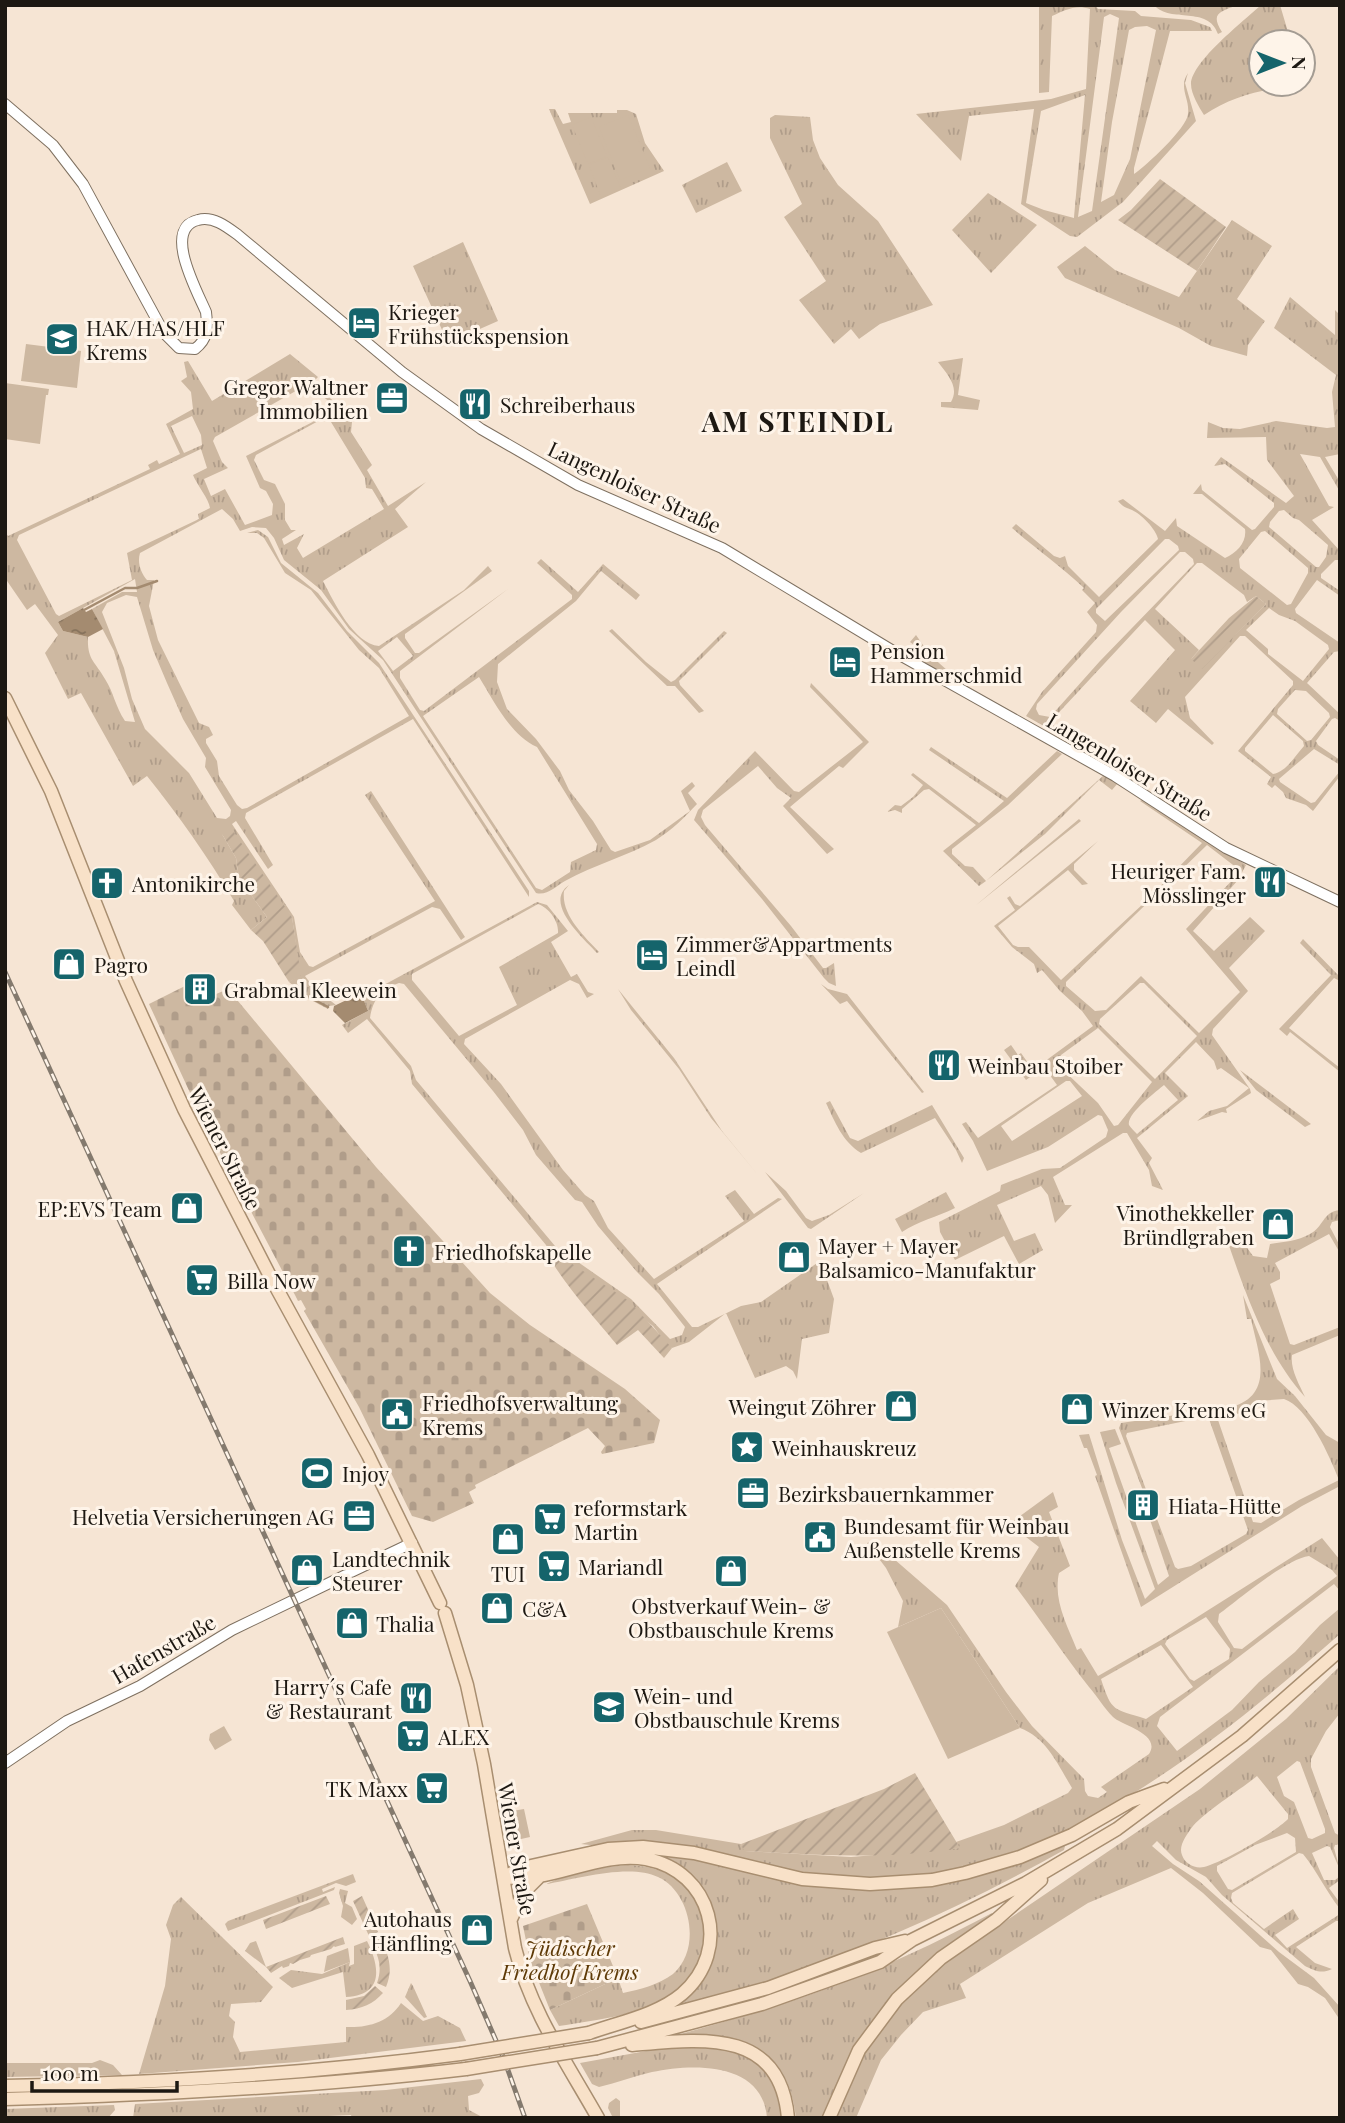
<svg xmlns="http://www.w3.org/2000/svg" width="1345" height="2123" font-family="'Playfair Display',serif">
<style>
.grass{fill:url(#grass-tufts);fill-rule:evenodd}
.cemetery{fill:url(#cemetery-stones)}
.park{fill:#cdb8a1}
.garden{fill:url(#garden-furrows)}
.water{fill:url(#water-ripples)}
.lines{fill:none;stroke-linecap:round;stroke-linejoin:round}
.stream{stroke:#a48b70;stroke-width:2.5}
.minor-casing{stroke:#7e7060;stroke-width:12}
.major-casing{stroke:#a88e70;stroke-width:15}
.minor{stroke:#fff;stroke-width:10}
.major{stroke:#f8e1c8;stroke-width:12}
.rail-casing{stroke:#847a6e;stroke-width:5}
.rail{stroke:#fef4e9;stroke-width:2.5;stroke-dasharray:8;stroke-linecap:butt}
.major-bridge-casing{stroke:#a88e70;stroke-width:15;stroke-linecap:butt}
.major-bridge{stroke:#f8e1c8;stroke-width:12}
.labels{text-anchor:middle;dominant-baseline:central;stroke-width:6;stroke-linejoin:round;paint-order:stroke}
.poi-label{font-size:21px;fill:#1d1812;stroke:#fef4e9;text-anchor:start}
.street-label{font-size:21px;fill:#1d1812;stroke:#fef4e9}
.park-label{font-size:21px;font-style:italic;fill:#5e3a07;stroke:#fef4e9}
.district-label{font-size:28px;font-weight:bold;letter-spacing:2px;fill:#1d1812;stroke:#fef4e9}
</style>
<defs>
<pattern id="grass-tufts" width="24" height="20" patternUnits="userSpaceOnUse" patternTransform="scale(1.75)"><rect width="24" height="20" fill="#cdb8a1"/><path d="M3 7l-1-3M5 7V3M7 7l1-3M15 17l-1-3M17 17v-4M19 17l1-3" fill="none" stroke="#b09d8a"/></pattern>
<pattern id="cemetery-stones" width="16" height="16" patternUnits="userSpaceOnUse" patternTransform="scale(1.75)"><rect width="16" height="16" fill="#cdb8a1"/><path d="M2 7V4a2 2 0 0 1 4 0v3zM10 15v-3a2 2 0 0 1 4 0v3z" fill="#b09d8a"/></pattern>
<pattern id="garden-furrows" width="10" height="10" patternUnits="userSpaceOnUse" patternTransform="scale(1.75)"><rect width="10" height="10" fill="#cdb8a1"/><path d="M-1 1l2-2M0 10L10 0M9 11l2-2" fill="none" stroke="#b09d8a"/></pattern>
<pattern id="water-ripples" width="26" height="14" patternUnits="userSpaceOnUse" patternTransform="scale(1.75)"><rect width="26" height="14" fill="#a48b70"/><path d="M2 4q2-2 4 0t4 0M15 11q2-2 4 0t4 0" fill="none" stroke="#85715b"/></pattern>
</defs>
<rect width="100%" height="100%" fill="#f6e5d4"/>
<path class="grass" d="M1039,5H1095L1098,9L1135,11L1141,16L1191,20L1210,27L1212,31H1170L1134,168V174C1146,166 1187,128 1188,114C1190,98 1178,88 1188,73L1185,83L1196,121L1123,202L1077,237L1070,236L1021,204L1034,109L969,116L961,161L916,114L1051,99L1086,89L1090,9C1076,4 1065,10 1052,16L1049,92L1039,93ZM1110,14L1119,18L1092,211L1078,217L1104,17ZM1147,26L1156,30L1130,159L1114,195L1101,202L1112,122L1129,30L1135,27ZM1085,95L1074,217V218L1044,210L1026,203L1041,111Z
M1154,5H1237C1220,12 1210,13 1222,32L1218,34C1208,5 1171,24 1154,5Z
M1261,5H1280L1291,42H1261V84H1299V87C1264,88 1233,96 1204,115C1199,107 1191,94 1191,84C1192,61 1244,21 1261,5Z
M549,109H555L563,124L571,122L568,113H617V110H627L636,114L645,143L664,171L590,204Z
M775,115L810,117L813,140L820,158L838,185L878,221L933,305L880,324L859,339L851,329L834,344L799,300L826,281L784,217L802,204L770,138V118Z
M727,162L742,191L696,213L682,185Z
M988,193L1037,225L991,273L952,230Z
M1232,220L1272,246L1237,299L1265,321L1248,345L1247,356L1211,346L1179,328L1065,278L1057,267L1085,246L1115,270L1179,297Z
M463,242L498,321L448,343L413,266Z
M1290,297L1335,335V310L1340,315V454L1325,457L1340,482V492L1320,457L1300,454L1329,506L1334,507L1312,520L1340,551V560H1335L1321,574V578L1340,591V596L1317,580L1295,609L1296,613L1340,643V651L1334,652L1307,683L1340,714V721L1335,718L1332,719L1316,741L1318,745L1340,760V765L1314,749L1279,779L1280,782L1311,803L1315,802L1340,771V776L1313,811L1306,805L1286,798L1283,792L1275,785L1272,788L1267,784L1271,777L1238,751L1293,685V681L1245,636H1240L1185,697L1190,718L1214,743L1212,745L1168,709L1156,723L1130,701L1175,650L1145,620L1049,723L1077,737L1088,740L1083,748L1026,716L1042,692L1096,632L1097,625L1087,612L1095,603L1082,590L1084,588C1061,566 1036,549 1012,528L1016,524L1054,556L1060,558L1065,556L1068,566L1099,597L1158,539C1156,529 1141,514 1132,510C1125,507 1123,507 1118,501L1123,499L1165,531L1176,518L1177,526L1225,558C1237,553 1247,542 1245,529L1202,494H1193L1201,484L1202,490L1252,530L1255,529L1274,507V503L1225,464L1214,466L1221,457L1286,503L1294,496L1267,460L1266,437L1207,438L1208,422L1223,428L1240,429L1276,421L1327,428L1335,427L1332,392L1336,375L1274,328ZM1284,510L1293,518L1299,520L1328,545L1326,557L1319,567H1316L1269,527L1270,522L1279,511ZM1265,531L1308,568V573L1291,604L1287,605L1240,568L1239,559L1261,532ZM1165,539H1169L1178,546L1179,550L1105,621L1096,613V609ZM1180,552H1185L1193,559L1194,564L1100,661L1050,717L1039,715L1036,709L1037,704L1121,612ZM1197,563H1202L1244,595L1247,602L1256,596L1266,604L1236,634L1191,659L1199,650L1155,609ZM1269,608L1279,615L1295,621L1328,645L1329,649L1303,681L1268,654V649L1246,630ZM1295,690L1306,691L1329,713L1330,717L1311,740L1307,741L1277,714L1278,709ZM1273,715L1303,741L1304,746C1295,756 1286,772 1273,774L1245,751V748Z
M290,354L318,377L312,383L343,409L352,422L351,432L372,465L367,470L388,506L426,482L395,509L408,527L323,581C334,602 354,644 379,646L464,590L488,566L492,571L405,634V638L415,653H419L508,589L400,671V678L420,710L424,711L572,599V595L537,563L541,559L578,592L603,564L640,595L636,600L601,571L576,601L498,664L497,682L507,709L536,739L560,771L569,790L593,821L611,850L615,852L650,840L690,811L681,791L692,782L695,786L688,793L697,804C685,817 672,830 656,840C627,856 594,865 565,881C556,886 547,896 536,893L383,660L349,629L321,590L284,560L274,538L266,528L252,527L240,531L233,519L222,509L140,553C137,563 141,573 147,580H154L149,606L158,640L199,723L209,727L213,735L206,739V743L217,761L219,776L237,805L242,809L247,808L409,716L379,668L359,650L311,590L285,573L264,538L257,533H247L258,530L268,537L281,563L318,593L347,631L379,663L529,891V897L413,719L246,813L245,818L273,865L268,869L236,821L232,824L294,917L300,952L309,966L313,967L435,901L365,795L371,791L465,937L461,940L440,909L432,907L305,976L314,988L336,1005L329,1006L328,1009L309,999L289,982L300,974L292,917L222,834L236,858L239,878L267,917L251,930L232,905L234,901C208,857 179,816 147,776L133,786L81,693L68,699L45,653L58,635L35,604L27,610L5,578V532L8,536L150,469L148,465L157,460L159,464L180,454L166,424L193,409L191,392L181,381L187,377L184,362L188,361L212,401ZM308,384L338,409L246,456L260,488L266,491L273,504L272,515L245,525L225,489L211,496L204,479L228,468L222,462L213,441L215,437ZM192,416L201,435L202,445L184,453L171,426ZM322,419L331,422L365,478L366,488L372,489L384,509L303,558L297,548L304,534L284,545L282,539L296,530H291L285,520V504L275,484L264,480L254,460L256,455ZM201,449L207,468L193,475C197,485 209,499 210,508L198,514L199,519L127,553L132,580L59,616L56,614L17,540L19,535ZM135,579L137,592H122L92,609L114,651L135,722L125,721C115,706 114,693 105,679C95,661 87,660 88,637L63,631L58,622ZM126,595L137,597L153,650L167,683L183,719L206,758L205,767L231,810L230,816L226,819L217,818L189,773L145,729L132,699L124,668L102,612L107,603ZM397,637L413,656L393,671L378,651ZM479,677C494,701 510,735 537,747L597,844L596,850L571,862L570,872L542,890L536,888L423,716Z
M963,358L958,395L980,400L978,410L941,407V402H951C960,387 947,374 938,362Z
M612,629L646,662L671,682L675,680L724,631L727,633L679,681L680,685L704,711L699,713L675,686H667L609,631Z
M916,635L930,655L948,671L944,674L916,658L918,648L910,642Z
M811,683L869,742L843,768L839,766L790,807L834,849L827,854L783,806L791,798L777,788L758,766L703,810L701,817L705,825L791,926L823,968H826L834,963L836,986L829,983L824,978L762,899L694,820L698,810L755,751L794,791L799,792L863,742L810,687Z
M931,747L1007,798L1057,751L1062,754L1008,805L952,849V854L965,866L973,867L986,881L1104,775L1118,783L1112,790L1099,780L1045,834L986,881L979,886L943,851L976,825L929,789L924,790L902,809V813L895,810L887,812L895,805L901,806L913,797L923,785L911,775L913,773L979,823L1004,801L929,750Z
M1143,799L1246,865L1238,880L1193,931L1214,951L1250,917L1265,931L1229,968L1248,991L1213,1029L1212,1035L1250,1089L1251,1093L1226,1109L1227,1113L1222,1112L1197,1121L1209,1111L1227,1106L1249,1088L1221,1068L1217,1070L1214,1061L1196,1042L1165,1073L1188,1096L1137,1138L1152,1158L1149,1163L1163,1190L1152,1186L1149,1170L1127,1133H1123L1053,1177L1065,1205H1072L1055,1223L1048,1195L1041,1186L997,1205L1014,1241L1035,1233L1043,1250L1019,1264L1004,1236L955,1260L940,1232L939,1222L1000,1191L1001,1185L1042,1169L1060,1168L1106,1137L1108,1130L1102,1116L1098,1115L1048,1147L987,1171L973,1141L962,1124L966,1122L978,1138L1057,1085L1044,1067L1026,1080L1004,1050L1011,1045L1018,1055L1021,1053L1033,1070L1093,1026L1082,1011L1060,991L1042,970L1037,973L1034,964L1012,947L994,926L1015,910L1007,898L1010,896L1015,904L1020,906L1098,841L1074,864V870L1088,884L1082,885L1068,870L998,926L1013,945L1018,947H1029L1061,980L1144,903L1202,843L1140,801ZM1207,845L1237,868L1238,874L1186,929L1240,992L1199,1033L1141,976L1106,1010L1095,1011L1066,986V982ZM1140,983H1144L1197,1036L1155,1079L1099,1024L1100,1019ZM1098,1028L1152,1082L1118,1125L1114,1126L1098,1103L1060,1067L1059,1061L1061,1055ZM1066,1081H1070L1082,1096L1012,1141L1001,1126ZM1164,1085L1178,1100L1137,1134C1134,1131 1131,1128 1129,1125C1126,1114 1157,1091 1164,1085Z
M1079,819L1081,821L975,906Z
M569,885L564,891C561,915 584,936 599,952L597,953C583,938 543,903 569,885Z
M537,902L547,905L568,931L551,942L571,977L577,974L588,992L594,994L587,998L579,984L570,980L465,1039L464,1044L501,1084L563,1170L585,1195L594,1201L608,1228L654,1279L744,1221L725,1196L735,1190L754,1214L778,1198L782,1199L657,1284L692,1327H698L741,1306L761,1302L820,1261L834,1299L829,1333L802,1339L797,1379L793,1371L786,1366L755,1378L726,1313L689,1342L672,1348L668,1346L653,1326L546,1245L412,1084L410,1071L367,1019L348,1033L342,1025L368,1011L361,993L368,989L369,993ZM538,904C549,908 559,921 558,933L499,967L517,1005L459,1036L412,980V974ZM399,983L404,984L493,1091L523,1130L536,1155L575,1200L582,1202L598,1226L637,1272L659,1294L685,1327L682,1335L670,1339L631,1299L555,1246L416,1080L411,1066L370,1018C373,999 381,989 399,983Z
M1303,939L1340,977V981L1334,978L1289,1028L1340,1068V1072L1290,1032L1287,1036L1279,1029L1331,975L1300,943Z
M821,984L828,989L847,994L924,1092L922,1093L847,1001L840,1004Z
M618,989L674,1058L722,1131L758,1175L711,1118L679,1069L631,1010Z
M1240,1070L1311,1124L1305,1127L1256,1090Z
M830,1101L850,1138L858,1141L932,1105L964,1158L962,1163L956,1150L935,1118L861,1153C842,1141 835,1122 826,1103Z
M765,1172L786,1191L806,1218L812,1221L829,1215L864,1193L811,1229L808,1228Z
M946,1192L955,1208C937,1217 918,1221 902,1232L895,1219Z
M1340,1210V1220L1332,1222L1330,1227L1340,1246V1253L1329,1234L1275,1263L1280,1272V1279L1270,1284L1290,1344L1294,1345L1340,1327V1335L1292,1355C1290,1369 1299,1384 1305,1397C1266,1354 1245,1292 1226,1237L1240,1238L1253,1256L1267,1258L1270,1244C1283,1242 1298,1241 1310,1234C1324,1227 1322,1212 1340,1210Z
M1243,1295L1277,1379L1295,1396L1326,1435L1340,1443V1486L1302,1506L1141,1607L1095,1476L1097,1475L1087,1448H1084L1079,1435L1089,1434L1122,1540L1145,1599L1155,1589L1116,1483L1100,1432L1115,1429L1121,1444L1109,1448L1158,1585L1169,1576L1147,1511L1150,1509L1119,1428L1121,1423L1231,1407C1276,1395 1258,1352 1251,1319H1247ZM1284,1399C1308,1407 1330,1457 1339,1480L1299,1500L1261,1523L1253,1522L1218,1420L1221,1418C1234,1414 1250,1414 1258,1401ZM1205,1417L1209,1419L1248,1530L1246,1534L1191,1566L1178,1569L1175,1567L1126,1436L1127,1433Z
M1053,1492L1058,1507L1049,1512L1070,1566L1059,1573C1053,1600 1067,1625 1077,1650L1081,1648L1098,1676L1161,1640L1322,1538L1340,1560V1591L1334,1584L1160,1717L1157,1726L1177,1751L1232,1710L1259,1682L1295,1652L1320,1625L1340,1608V1634C1211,1747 1049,1880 869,1879C795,1879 732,1853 660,1843C633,1841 607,1848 581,1844L632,1830H656L741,1844L745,1851L851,1857L959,1848L956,1842L1004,1825L1068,1793L1072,1788C1058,1765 1047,1738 1020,1728L941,1608L898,1627L903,1601L886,1568L867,1543L870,1542L894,1559L947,1605L1006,1692L1032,1726L1084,1779L1085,1791L1088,1796L1098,1798L1107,1792L1101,1787L1149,1754C1162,1734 1121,1725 1113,1717C1104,1708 1097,1696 1089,1687C1063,1654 1040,1619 1015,1586L1039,1547L1009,1524ZM1309,1556L1332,1570L1337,1576L1242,1649L1234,1648L1218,1622L1219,1614C1239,1599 1286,1559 1309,1556ZM1206,1617L1230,1649L1229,1659L1194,1681L1190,1679L1165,1644L1167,1640ZM1161,1645L1193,1687L1146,1719C1113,1708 1112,1713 1101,1679Z
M1340,1666V1713L1326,1731L1311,1759V1767L1335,1833L1340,1836V1844L1335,1845L1334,1848L1340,1870L1330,1847L1327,1846L1312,1853L1324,1880H1335L1340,1876V1880L1329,1888L1340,1903V1909C1326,1891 1317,1871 1303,1854L1299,1853L1232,1893L1231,1898L1233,1903L1264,1929L1293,1909L1299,1919L1275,1935L1287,1948L1340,1914V1921H1336L1296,1947L1315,1963L1332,1969C1321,1974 1316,1971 1305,1966L1222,1895L1206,1877L1176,1860L1157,1841L1152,1846L1173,1864L1199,1881L1279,1952L1314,1978L1340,2007V2020L1325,1998L1308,1987L1298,1984L1271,1950L1260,1947L1203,1893L1171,1868L1088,1903L960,1984L966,1998L923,2012L901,2035L881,2060L856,2118H835L864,2052L901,2002L944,1963L1200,1789L1286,1719ZM1297,1761L1300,1762L1325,1829V1833L1312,1839L1308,1838L1294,1802L1284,1796L1277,1777ZM1257,1776L1288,1814V1819C1274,1833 1223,1862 1204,1867C1195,1869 1185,1864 1182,1855C1178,1846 1187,1834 1193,1826C1206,1811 1240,1790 1257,1776ZM1287,1833L1295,1838L1296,1852L1232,1890L1228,1889L1217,1871V1866L1255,1845Z
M1061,1846H1065L1064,1850C969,1903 870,1949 766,1982C736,1992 705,2000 674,2009L672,2007C726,1971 735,1899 675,1863C661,1855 643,1854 627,1851L694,1858L769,1878L802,1884L870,1889Z
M628,1865C646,1866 664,1869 679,1881C714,1909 710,1962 677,1990C646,2015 597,2020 559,2026L550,2010L618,1978L623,1993C641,1989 658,1985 673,1974C702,1949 691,1892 658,1877C630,1863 576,1879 546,1884C571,1873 600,1867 628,1865Z
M353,1874L356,1882L346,1886L336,1883L322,1889L323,1892L335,1887L334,1890L228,1931L225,1924L228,1921Z
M340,1889L348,1891L345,1903L352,1907L357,1919L352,1925L341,1917L343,1906L339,1893Z
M181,1897L273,1987L261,2002L231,2004L229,2016L235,2022L233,2037L240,2052L346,2042V2027C368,2028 389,2022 401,2003L423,2021L438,2016L460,2028L466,2041L298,2062L139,2074L165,1986L171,1939L166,1925L173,1905Z
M992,1913L994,1915C941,1952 887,1989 855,2048C843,2070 834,2095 824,2118H796C788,2045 740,2035 677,2035C741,2017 805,1999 866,1973C909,1956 950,1935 992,1913Z
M256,1941L266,1967L245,1951L250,1943Z
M367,1941C380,1967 384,1995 346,1997L343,1972L292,1988L279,1978L291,1970L322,1974L350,1962L349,1966L354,1964V1946Z
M411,1983L413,1986L427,2017L424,2018L405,1997Z
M706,2045C719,2048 732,2050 744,2054C769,2064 780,2093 782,2118H767C763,2062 694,2063 652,2072C634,2076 617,2083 599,2087L592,2084L580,2063L668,2047Z
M100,2060L113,2065L122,2075L5,2077V2063H92Z
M481,2079L484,2085L479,2093L468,2096L469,2110L484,2118H352L351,2115L283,2118H133L135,2104L386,2090Z
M616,2098L620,2101V2118H613L608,2108L609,2103Z
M114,2105L115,2110L108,2118H5V2109Z"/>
<path class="cemetery" d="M199,979L209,997L228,989L376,1167L490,1293L530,1325L625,1389L660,1420L654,1443L602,1454L601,1452L605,1446L588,1428L475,1485L476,1488L469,1492L474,1503L433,1522L412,1516L359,1407L304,1311L306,1309L301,1300L298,1301L295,1295L206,1126L208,1125L200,1110H198L149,1004Z
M587,1904L618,1978L550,2010L530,1960L523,1926Z"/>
<path class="park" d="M628,115L650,168L620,180L599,127Z
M591,117L607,156L588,164L572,125Z
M608,157L621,189L601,197L589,165Z
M26,344L81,351L77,388L21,381Z
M5,383L49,389L48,395H46L40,444L5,439Z
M941,1608L1020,1728L948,1759L887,1632Z
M224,1726L232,1740L215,1750L209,1740L210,1734Z
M524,1809L530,1837L512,1841L506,1812Z
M348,1948L350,1962L324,1972L327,1956Z"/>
<path class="garden" d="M1160,179L1226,227L1197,271L1118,220L1131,210Z
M1256,596L1266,604L1202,669L1191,659L1229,618Z
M225,828H231L292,917L301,975L289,982L263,941L251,930L267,917L239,878L236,858L222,834Z
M546,1245L557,1254L629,1301L672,1348L664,1358L638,1330L617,1345C603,1327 545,1264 546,1245Z
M915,1773L960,1848C888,1860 817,1855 744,1851L741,1844L884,1789Z
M326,1896L330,1904L266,1929L263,1920Z
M362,1896L378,1932L369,1936L353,1901Z
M380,1936C388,1954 394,1968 386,1987L377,1983C383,1966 378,1955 370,1940Z
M343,1937L345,1944L335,1947L334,1946L331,1949L311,1955L310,1957L300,1960L293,1964L290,1963L289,1966L283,1968L282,1966L271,1973L266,1967Z
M375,1986L383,1993C373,2004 362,2009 346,2010V2000L364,1996Z"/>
<path class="water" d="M83,608L86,612L92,609L103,629L88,637L63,631L58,622Z
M361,993L368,1011L345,1023L333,1011L334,1006Z"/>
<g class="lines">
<path class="stream" d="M84,610L125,588H137L157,581
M362,995L373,990
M309,997L328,1007"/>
<g class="minor-casing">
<path id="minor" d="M5,104L53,145L83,184L164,333L179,348L195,349C208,339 208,328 206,312C197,291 162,228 198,220C213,216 226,226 238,235L402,372L481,429L578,485L722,548L898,654L1115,776L1226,848L1340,902
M351,1572L412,1543
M5,1763L67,1721L140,1686L232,1630L346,1575"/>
</g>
<g class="major-casing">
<path id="major" d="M5,698L51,791L126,981L184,1109L271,1278L368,1455L440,1603
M445,1613L467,1685L484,1764L515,1948C530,2010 567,2063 598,2118
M504,1877L522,1868L576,1856L608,1849L643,1847L694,1853L802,1879L870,1884L932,1880L965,1873L1020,1857L1072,1835L1129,1802L1164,1789
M504,1877C551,1884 597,1851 646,1859C712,1871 733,1950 682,1994C657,2015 620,2022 589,2033
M511,1919L523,1893L539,1877
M641,2022L768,1988L875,1948L905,1941
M632,2045C700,2039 780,2027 788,2118
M597,2048L762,2004L880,1962L912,1940L1026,1883L1117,1829L1242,1736L1340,1650
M5,2086C158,2083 309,2074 460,2054
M5,2099C159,2095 313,2087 466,2069
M829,2118L859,2050L897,1999L941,1958L996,1920L1041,1880"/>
</g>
<use href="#minor" class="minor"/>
<use href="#major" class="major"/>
<g class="rail-casing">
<path id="rail" d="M5,972L470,1981L504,2059L525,2118"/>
</g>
<use href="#rail" class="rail"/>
<g class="major-bridge-casing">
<path id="major-bridge" d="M460,2054L589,2033
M466,2069L597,2048"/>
</g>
<use href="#major-bridge" class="major-bridge"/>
</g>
<defs>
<g id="hotel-square" transform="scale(1.75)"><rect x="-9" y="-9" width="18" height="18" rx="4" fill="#15646b" stroke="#fef4e9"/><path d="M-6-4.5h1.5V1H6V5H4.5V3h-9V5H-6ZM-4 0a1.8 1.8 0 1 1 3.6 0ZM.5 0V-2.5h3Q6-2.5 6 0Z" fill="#fff"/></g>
<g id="school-square" transform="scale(1.75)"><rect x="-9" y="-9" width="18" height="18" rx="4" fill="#15646b" stroke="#fef4e9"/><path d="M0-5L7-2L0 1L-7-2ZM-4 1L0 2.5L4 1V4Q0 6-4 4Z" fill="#fff"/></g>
<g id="office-square" transform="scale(1.75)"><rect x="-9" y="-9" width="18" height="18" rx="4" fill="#15646b" stroke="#fef4e9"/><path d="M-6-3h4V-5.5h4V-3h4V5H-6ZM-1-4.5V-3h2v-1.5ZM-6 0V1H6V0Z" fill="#fff"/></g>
<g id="restaurant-square" transform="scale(1.75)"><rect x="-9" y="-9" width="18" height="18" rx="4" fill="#15646b" stroke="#fef4e9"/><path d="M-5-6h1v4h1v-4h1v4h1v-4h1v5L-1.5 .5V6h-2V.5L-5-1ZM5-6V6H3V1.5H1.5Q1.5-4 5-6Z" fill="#fff"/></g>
<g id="church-square" transform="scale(1.75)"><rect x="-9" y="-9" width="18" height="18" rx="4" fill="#15646b" stroke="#fef4e9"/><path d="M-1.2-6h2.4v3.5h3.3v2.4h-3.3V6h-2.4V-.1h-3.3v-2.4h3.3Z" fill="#fff"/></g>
<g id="shop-square" transform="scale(1.75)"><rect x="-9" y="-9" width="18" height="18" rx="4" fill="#15646b" stroke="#fef4e9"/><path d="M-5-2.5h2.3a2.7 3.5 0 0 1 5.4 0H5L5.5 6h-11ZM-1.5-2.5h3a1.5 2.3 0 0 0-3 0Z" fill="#fff"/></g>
<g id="building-square" transform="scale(1.75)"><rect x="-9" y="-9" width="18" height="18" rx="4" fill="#15646b" stroke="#fef4e9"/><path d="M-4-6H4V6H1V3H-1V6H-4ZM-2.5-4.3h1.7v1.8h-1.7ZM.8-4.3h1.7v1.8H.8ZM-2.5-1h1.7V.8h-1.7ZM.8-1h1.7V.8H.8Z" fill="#fff"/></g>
<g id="supermarket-square" transform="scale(1.75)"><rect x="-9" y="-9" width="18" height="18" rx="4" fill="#15646b" stroke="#fef4e9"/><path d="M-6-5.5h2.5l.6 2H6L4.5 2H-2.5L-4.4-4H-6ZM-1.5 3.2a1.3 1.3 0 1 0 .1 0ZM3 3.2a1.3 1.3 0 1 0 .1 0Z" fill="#fff"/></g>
<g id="civic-square" transform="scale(1.75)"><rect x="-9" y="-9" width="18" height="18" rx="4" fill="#15646b" stroke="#fef4e9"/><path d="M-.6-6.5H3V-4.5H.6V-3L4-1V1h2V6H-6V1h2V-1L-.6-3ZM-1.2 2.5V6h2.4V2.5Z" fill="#fff"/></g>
<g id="sight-square" transform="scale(1.75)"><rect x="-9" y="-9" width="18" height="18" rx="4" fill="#15646b" stroke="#fef4e9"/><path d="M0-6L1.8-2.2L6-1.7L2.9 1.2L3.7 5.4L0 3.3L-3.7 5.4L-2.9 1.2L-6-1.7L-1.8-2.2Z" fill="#fff"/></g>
<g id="stadium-square" transform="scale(1.75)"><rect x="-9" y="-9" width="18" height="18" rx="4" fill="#15646b" stroke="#fef4e9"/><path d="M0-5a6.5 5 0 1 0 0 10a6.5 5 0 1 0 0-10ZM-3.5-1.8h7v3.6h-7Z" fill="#fff"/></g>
</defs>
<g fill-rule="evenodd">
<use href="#hotel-square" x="364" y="323"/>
<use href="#school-square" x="62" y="339"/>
<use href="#office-square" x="392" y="398"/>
<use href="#restaurant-square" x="475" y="404"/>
<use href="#hotel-square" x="845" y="662"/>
<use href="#restaurant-square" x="1270" y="882"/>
<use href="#church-square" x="107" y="883"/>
<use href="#hotel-square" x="652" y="955"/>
<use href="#shop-square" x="69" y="964"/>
<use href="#building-square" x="200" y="989"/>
<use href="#restaurant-square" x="944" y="1065"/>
<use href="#shop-square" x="187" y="1208"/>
<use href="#shop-square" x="1278" y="1224"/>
<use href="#church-square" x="409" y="1251"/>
<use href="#shop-square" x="794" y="1257"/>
<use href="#supermarket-square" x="202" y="1280"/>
<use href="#shop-square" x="901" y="1406"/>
<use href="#shop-square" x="1077" y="1409"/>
<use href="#civic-square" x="397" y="1414"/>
<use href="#sight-square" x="747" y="1447"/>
<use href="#stadium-square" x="317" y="1473"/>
<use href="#office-square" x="753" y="1493"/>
<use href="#building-square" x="1143" y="1505"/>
<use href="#office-square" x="359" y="1516"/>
<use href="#supermarket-square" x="550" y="1519"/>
<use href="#civic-square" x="820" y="1537"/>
<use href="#shop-square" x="508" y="1539"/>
<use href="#supermarket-square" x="554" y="1566"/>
<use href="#shop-square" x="307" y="1570"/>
<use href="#shop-square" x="731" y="1571"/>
<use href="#shop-square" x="497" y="1608"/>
<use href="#shop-square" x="352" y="1623"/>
<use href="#restaurant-square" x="416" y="1698"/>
<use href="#school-square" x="609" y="1707"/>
<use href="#supermarket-square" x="413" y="1736"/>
<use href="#supermarket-square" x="432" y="1788"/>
<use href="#shop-square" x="477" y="1930"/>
</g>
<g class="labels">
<g class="poi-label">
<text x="388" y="311">Krieger<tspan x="388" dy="24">Frühstückspension</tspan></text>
<text x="86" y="327">HAK/HAS/HLF<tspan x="86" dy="24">Krems</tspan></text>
<text x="368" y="386" text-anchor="end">Gregor Waltner<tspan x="368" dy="24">Immobilien</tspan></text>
<text x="500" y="404">Schreiberhaus</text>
<text x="870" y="650">Pension<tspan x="870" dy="24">Hammerschmid</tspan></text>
<text x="1246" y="870" text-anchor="end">Heuriger Fam.<tspan x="1246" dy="24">Mösslinger</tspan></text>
<text x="132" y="883">Antonikirche</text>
<text x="676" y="943">Zimmer&amp;Appartments<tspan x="676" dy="24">Leindl</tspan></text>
<text x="94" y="964">Pagro</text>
<text x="224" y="989">Grabmal Kleewein</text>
<text x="968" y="1065">Weinbau Stoiber</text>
<text x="162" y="1208" text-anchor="end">EP:EVS Team</text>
<text x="1254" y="1212" text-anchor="end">Vinothekkeller<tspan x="1254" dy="24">Bründlgraben</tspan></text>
<text x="818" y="1245">Mayer + Mayer<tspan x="818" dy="24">Balsamico-Manufaktur</tspan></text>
<text x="434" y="1251">Friedhofskapelle</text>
<text x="227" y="1280">Billa Now</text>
<text x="422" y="1402">Friedhofsverwaltung<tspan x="422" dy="24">Krems</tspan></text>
<text x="876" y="1406" text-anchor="end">Weingut Zöhrer</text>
<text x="1102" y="1409">Winzer Krems eG</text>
<text x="772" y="1447">Weinhauskreuz</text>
<text x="342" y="1473">Injoy</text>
<text x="778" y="1493">Bezirksbauernkammer</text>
<text x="1168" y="1505">Hiata-Hütte</text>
<text x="574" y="1507">reformstark<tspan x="574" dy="24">Martin</tspan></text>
<text x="334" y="1516" text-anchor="end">Helvetia Versicherungen AG</text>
<text x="844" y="1525">Bundesamt für Weinbau<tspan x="844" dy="24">Außenstelle Krems</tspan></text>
<text x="332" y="1558">Landtechnik<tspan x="332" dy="24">Steurer</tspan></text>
<text x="578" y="1566">Mariandl</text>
<text x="508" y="1573" text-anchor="middle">TUI</text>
<text x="731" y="1605" text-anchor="middle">Obstverkauf Wein- &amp;<tspan x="731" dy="24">Obstbauschule Krems</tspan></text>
<text x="522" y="1608">C&amp;A</text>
<text x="376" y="1623">Thalia</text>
<text x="392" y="1686" text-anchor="end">Harry´s Cafe<tspan x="392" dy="24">&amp; Restaurant</tspan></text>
<text x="634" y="1695">Wein- und<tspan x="634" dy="24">Obstbauschule Krems</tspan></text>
<text x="438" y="1736">ALEX</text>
<text x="408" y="1788" text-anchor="end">TK Maxx</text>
<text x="452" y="1918" text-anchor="end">Autohaus<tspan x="452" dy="24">Hänfling</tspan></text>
</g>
<g class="street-label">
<text transform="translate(635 486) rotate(25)">Langenloiser Straße</text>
<text transform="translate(1130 766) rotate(31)">Langenloiser Straße</text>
<text transform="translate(226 1148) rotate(63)">Wiener Straße</text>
<text transform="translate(163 1648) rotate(-30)">Hafenstraße</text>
<text transform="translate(518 1849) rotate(80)">Wiener Straße</text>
</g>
<g class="park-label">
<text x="570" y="1947">Jüdischer<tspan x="570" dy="24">Friedhof Krems</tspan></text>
</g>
<g class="district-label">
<text x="798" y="420">AM STEINDL</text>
</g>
</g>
<rect width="1345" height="2123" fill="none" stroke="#1d1812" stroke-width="14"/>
<g transform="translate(1282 63) rotate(90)"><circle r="33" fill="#fef4e9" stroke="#a49c93" stroke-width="2"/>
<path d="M0-5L12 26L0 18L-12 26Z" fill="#15646b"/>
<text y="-10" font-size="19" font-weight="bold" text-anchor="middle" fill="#1d1812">N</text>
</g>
<path d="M32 2081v10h145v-10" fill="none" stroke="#1d1812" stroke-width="3.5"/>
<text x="42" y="2081" font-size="21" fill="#1d1812" stroke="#fef4e9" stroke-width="5" paint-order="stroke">100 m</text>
</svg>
